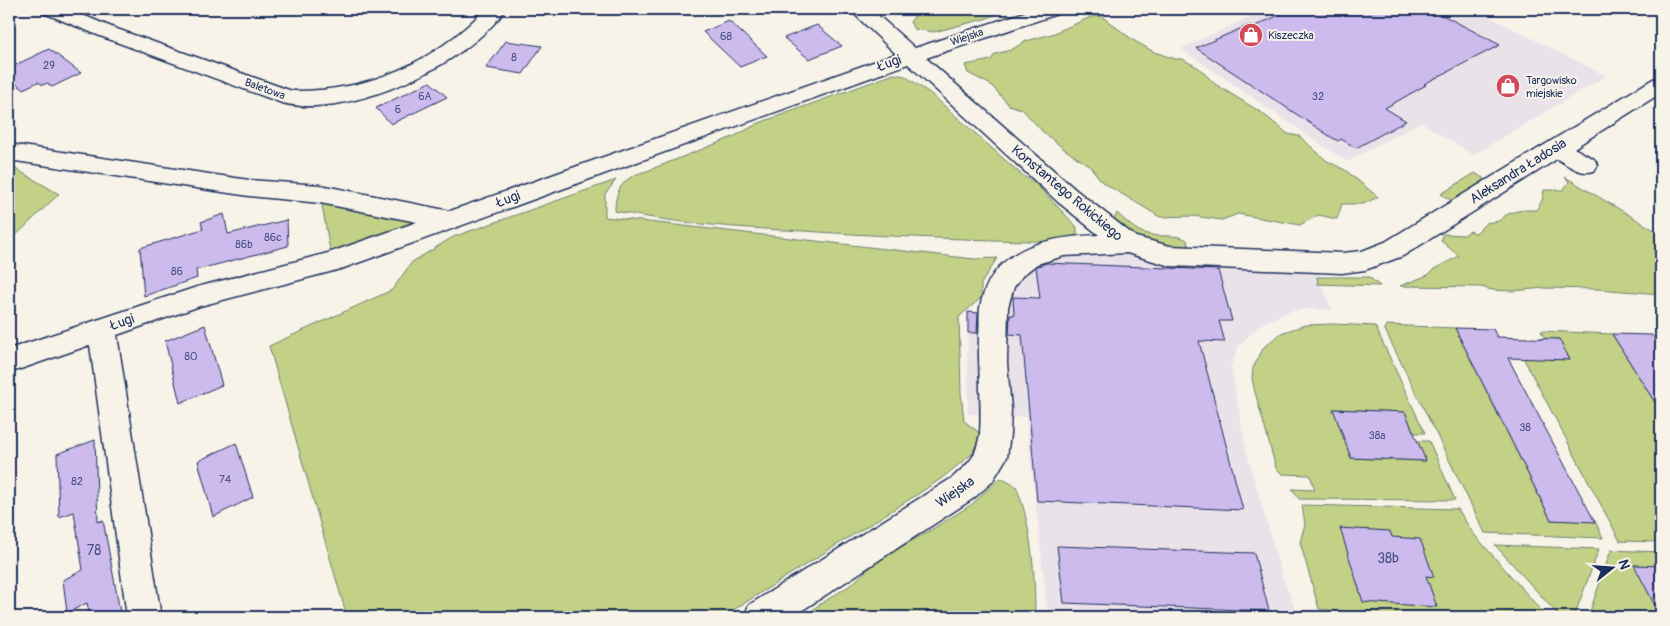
<svg xmlns="http://www.w3.org/2000/svg" width="1670" height="626" font-family="Pangolin,sans-serif">
<style>
.built{fill:#eae2e9;fill-rule:evenodd}
.green{fill:#c2d185;stroke:#6e8072}
.building{fill:#ccbbec;stroke:#1b2f5e}
.lines{fill:none;stroke-linecap:round;stroke-linejoin:round}
.minor-casing{stroke:#1b2f5e;stroke-width:3}
.minor{fill:#f7f3e8;fill-rule:evenodd}
.labels{text-anchor:middle;dominant-baseline:central;stroke-width:4;stroke-linejoin:round;paint-order:stroke}
.far-poi-label{font-size:11px;fill:#1b2f5e;stroke:#f7f3e8;text-anchor:start}
.number-label{font-size:11px;fill:#475282}
.far-street-label{font-size:11px;fill:#1b2f5e;stroke:#f7f3e8}
.street-label{font-size:14px;fill:#1b2f5e;stroke:#f7f3e8}
.near-number-label{font-size:14px;fill:#475282}
</style>
<rect width="100%" height="100%" fill="#f7f3e8"/>
<filter id="ink" filterUnits="userSpaceOnUse"><feTurbulence type="fractalNoise" baseFrequency=".02" numOctaves="2"/><feDisplacementMap in="SourceGraphic" scale="10" xChannelSelector="R" yChannelSelector="G"/><feConvolveMatrix kernelMatrix="1 2 1 2 8 2 1 2 1" color-interpolation-filters="sRGB"/></filter>
<g filter="url(#ink)">
<path class="built" d="M1266,9H1292L1268,20L1400,99L1426,85L1325,26L1397,55L1438,78L1463,65L1363,9H1384L1475,58L1500,45L1431,9H1474L1606,76L1473,155L1421,122L1347,162L1181,49ZM1249,25L1385,108L1405,121L1356,148L1197,48Z
M1127,244L1313,261L1332,310L1309,309L1292,311L1262,323L1238,347L1231,367L1244,440L1252,472L1283,578L1298,617H1048L1026,417L968,414L967,311L1009,313L1007,291L1022,264Z"/>
<path class="green" d="M931,9H1007L988,18L934,32L914,29L910,22L916,14Z
M1101,16L1133,40L1154,52L1175,59H1182L1199,68L1215,84L1262,113L1288,134L1299,136L1327,161L1345,170L1378,197L1363,204H1342L1337,219L1318,215L1300,225L1238,214L1222,220L1193,216L1160,217L1102,182L1090,166L1064,149L1042,131L1022,109L1009,105L991,85L968,73L965,65L991,60L995,54L1011,50L1026,41L1052,34L1091,17Z
M894,74L905,76L931,94L1022,175L1037,185L1077,227V237L1068,242C980,240 891,237 803,231C740,228 677,224 615,211C615,188 625,176 647,171L733,137L759,123Z
M9,165L59,194L9,242Z
M1475,173L1486,180L1452,201L1441,194Z
M1565,177L1661,234V294L1598,289L1544,288L1513,291L1492,290L1481,287L1400,286L1428,275L1434,269L1459,256L1441,241L1443,234L1464,235L1470,231L1476,233L1486,223L1499,221C1509,210 1521,210 1536,210L1542,201L1544,190H1563L1569,182Z
M616,180L605,194V217L974,259L997,258L981,284V298L959,317L961,393L964,421L981,434L972,454L942,478L918,494L722,617H347L269,346L392,290L412,262L453,237Z
M320,194L452,220L332,262Z
M1117,213C1126,221 1135,231 1147,234C1160,238 1175,233 1187,240L1189,249L1175,248L1131,236L1114,220Z
M1317,277H1369L1380,286L1318,284Z
M1332,324L1375,326L1425,433H1414L1405,412L1334,409L1351,458L1425,461L1417,441H1429L1455,500L1299,499L1292,489L1315,490L1310,475L1282,474L1276,468L1255,392L1252,379L1253,368L1264,347L1281,333L1305,325Z
M1386,325L1455,328L1551,520L1595,521L1603,538L1485,533L1385,330Z
M1541,331L1612,334L1661,412V542L1620,541L1517,346L1538,338L1550,359L1570,360L1559,339H1545Z
M1000,478L1016,486C1032,526 1035,574 1035,617H804L816,607L852,584L879,559L931,530L971,505Z
M1302,505L1458,509L1472,532L1547,617H1379L1376,615L1319,609L1300,542L1305,524Z
M1495,545L1599,549L1574,617H1560Z
M1611,550L1661,552V617H1588Z"/>
<path class="building" d="M1292,9H1431L1500,45L1424,84L1426,85L1385,108L1406,121L1356,148L1341,139L1338,141L1331,137L1196,48L1249,25L1253,27Z
M729,21L767,56L740,67L703,32Z
M817,25L842,46L809,59L784,38Z
M506,41L542,46L523,74L486,68Z
M49,49L81,73L52,87L47,83L43,85L38,82L23,89L9,78V68Z
M430,82L447,97L391,124L376,108Z
M224,214L228,234L287,220L288,246L196,270L197,278L144,296L140,248L203,229L201,222Z
M1046,263L1218,270L1232,321H1219L1225,342L1199,341L1243,510L1037,501L1022,335L1009,334L1010,315H1014L1013,297L1040,298L1036,267Z
M968,312L978,313L977,333H968Z
M205,325L222,385L180,403L165,341Z
M1455,328L1493,329L1497,337L1559,339L1570,360L1508,358L1595,522L1551,520Z
M1612,334L1652,335L1661,348V412Z
M1333,409L1405,412L1426,461L1351,458Z
M95,440L98,522L103,520L121,617H90L87,603L67,613L63,580L83,570L74,512L59,517L57,454Z
M236,443L253,497L213,517L198,461Z
M1340,528L1390,531L1392,537L1420,539L1434,577L1426,576L1437,607L1363,602Z
M1057,546L1254,553L1269,611L1064,603Z
M1634,565L1661,566V617Z"/>
<g class="lines">
<g class="minor-casing">
<path id="minor" d="M41,9H68L114,28L292,91C367,92 434,63 485,9H506C468,64 349,120 282,103L100,36L44,13Z
M849,9H871L915,48L1034,9H1063L1060,13L926,58L1076,190L1136,237L1170,246L1342,253L1362,251L1385,242L1653,79L1661,77V93L1574,148L1594,159L1598,165L1594,171C1580,175 1570,166 1557,159L1403,256L1365,270L1342,273L1170,266L1127,253L1064,256L1037,264L1023,275L1014,287L1008,307L1007,363L1011,409L1010,434L1007,457L992,482L974,498L792,617H744L749,605L952,478C971,461 975,459 980,434C982,401 978,368 979,334C980,326 979,316 980,308C991,246 1048,237 1099,235L1058,202L908,64L341,269L200,306L117,335L161,617H127L90,345L9,373V349L197,287L328,253L417,222L320,203L249,196L9,160V144L249,180L320,185L450,211L896,54Z"/>
</g>
<use href="#minor" class="minor"/>
</g>
</g>
<defs>
<g id="shop-disc" transform="scale(1.25)"><circle r="9.5" fill="#d1495b" stroke="#f7f3e8"/><path d="M-5-2.5h2.3a2.7 3.5 0 0 1 5.4 0H5L5.5 6h-11ZM-1.5-2.5h3a1.5 2.3 0 0 0-3 0Z" fill="#fff"/></g>
</defs>
<g fill-rule="evenodd">
<use href="#shop-disc" x="1251" y="35"/>
<use href="#shop-disc" x="1508" y="86"/>
</g>
<g class="labels">
<g class="far-poi-label">
<text x="1268" y="35">Kiszeczka</text>
<text x="1526" y="80">Targowisko<tspan x="1526" dy="13">miejskie</tspan></text>
</g>
<g class="number-label">
<text x="726" y="36">68</text>
<text x="514" y="57">8</text>
<text x="49" y="65">29</text>
<text x="425" y="96">6A</text>
<text x="1318" y="96">32</text>
<text x="398" y="109">6</text>
<text x="273" y="237">86c</text>
<text x="244" y="244">86b</text>
<text x="177" y="271">86</text>
<text x="191" y="356">80</text>
<text x="1525" y="427">38</text>
<text x="1377" y="435">38a</text>
<text x="225" y="479">74</text>
<text x="77" y="481">82</text>
</g>
<g class="far-street-label">
<text transform="translate(967 37) rotate(-19)">Wiejska</text>
<text transform="translate(265 89) rotate(20)">Baletowa</text>
</g>
<g class="street-label">
<text transform="translate(889 63) rotate(-20)">Ługi</text>
<text transform="translate(1518 171) rotate(-32)">Aleksandra Ładosia</text>
<text transform="translate(1067 193) rotate(40)">Konstantego Rokickiego</text>
<text transform="translate(508 199) rotate(-20)">Ługi</text>
<text transform="translate(122 322) rotate(-19)">Ługi</text>
<text transform="translate(955 492) rotate(-35)">Wiejska</text>
</g>
<g class="near-number-label">
<text x="94" y="550">78</text>
<text x="1388" y="558">38b</text>
</g>
</g>
<rect width="1670" height="626" fill="none" stroke="#f7f3e8" stroke-width="30"/>
<rect x="15" y="15" width="1640" height="596" fill="none" stroke="#1b2f5e" stroke-width="2" filter="url(#ink)"/>
<g transform="translate(1612 568) rotate(73)" stroke="#f7f3e8" stroke-width="4" paint-order="stroke">
<path d="M0-4L9 19L0 12L-9 19Z" fill="#1b2f5e"/>
<text y="-8" font-size="14" font-weight="bold" text-anchor="middle" fill="#1b2f5e">N</text>
</g>
</svg>
